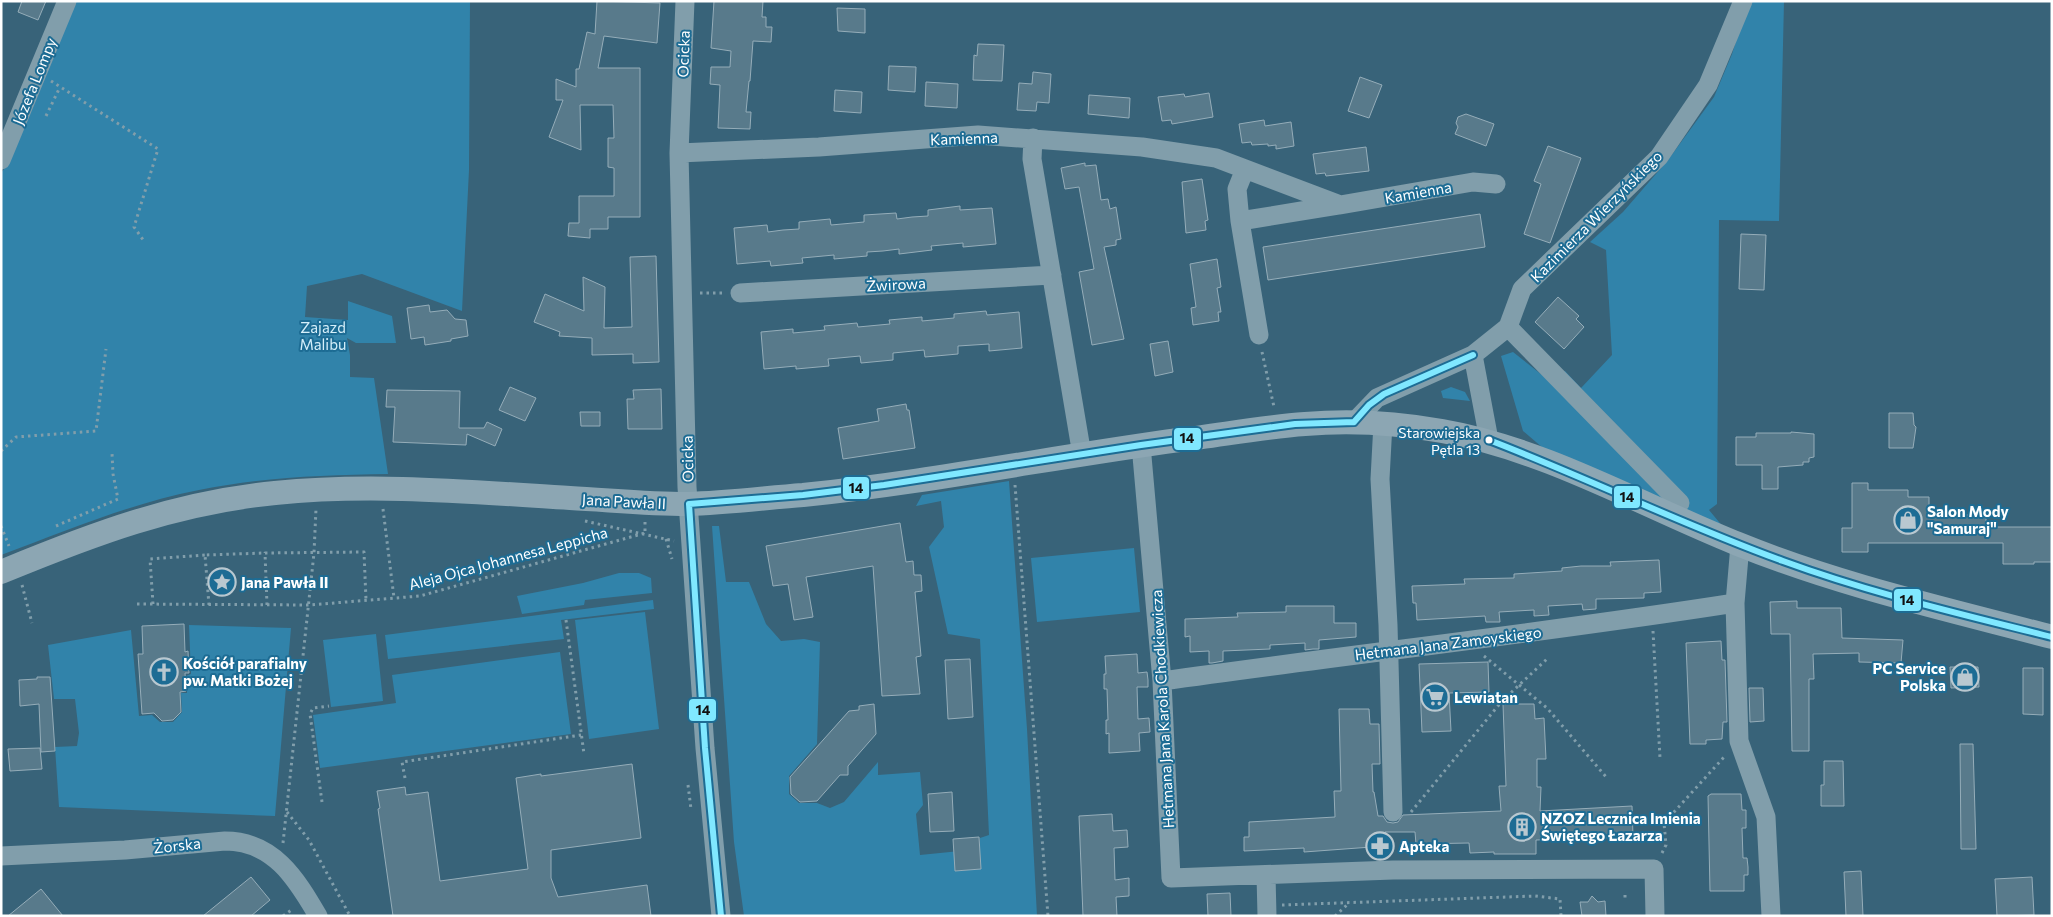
<svg xmlns="http://www.w3.org/2000/svg" width="2053" height="917" font-family="Commissioner,sans-serif">
<style>
.green{fill:#3183aa}
.building{fill:#587a8b;stroke:#95adb9}
.lines{fill:none;stroke-linecap:round;stroke-linejoin:round}
.path{stroke:#819eab;stroke-width:3;stroke-dasharray:2.5 4;stroke-linecap:butt}
.minor{stroke:#819eab;stroke-width:19}
.major{stroke:#8ca6b3;stroke-width:24}
.bus-1-casing{stroke:#1d6c94;stroke-width:10}
.bus-1{stroke:#80e8ff;stroke-width:6}
.bus-dot{fill:#fff;stroke:#1d6c94;stroke-width:2}
.labels{text-anchor:middle;dominant-baseline:central;stroke-width:4;stroke-linejoin:round;paint-order:stroke}
.bus-label{font-size:14px;fill:#fff;stroke:#1d6c94;text-anchor:end}
.street-label{font-size:15px;fill:#fff;stroke:#1d6c94}
.park-label{font-size:15px;fill:#d5effa;stroke:#1d6c94}
.poi-label{font-size:15px;font-weight:bold;fill:#fff;stroke:#1d6c94;text-anchor:start}
.line-badge{stroke:#1d6c94;stroke-width:2}
.pale-badge-label{font-size:14px;text-anchor:middle;font-weight:bold;fill:#111}
</style>
<rect width="100%" height="100%" fill="#386379"/>
<path class="green" d="M74,1H470L469,170L462,311L362,274L307,286L305,317L348,320V301L392,316L396,343H356L347,338L350,355V377L374,378L388,474C324,475 262,477 199,490C131,503 66,531 1,555V173L7,165Z
M1749,1H1784L1779,221L1719,220L1717,504L1709,510L1724,528L1543,448L1523,431L1501,356L1513,352L1551,382L1565,371L1581,388L1612,355L1606,250L1590,242L1623,212L1668,160L1714,97L1732,54Z
M1451,387L1465,392L1470,401L1443,398L1441,391Z
M1009,481L1027,729L1037,916H744L734,842L712,526H719L726,582H749L766,624L781,641L804,639L820,642L817,744L789,776V794L799,803H817L830,808L844,802L878,762V775L920,772L923,805L916,814L920,855L980,849V838L989,835L980,639L948,634L929,547L944,527L941,501L916,506L922,495Z
M1134,548L1140,612L1037,622L1031,558Z
M619,573H639L651,578L652,593L585,600L584,605L522,614L517,596L583,583Z
M653,600L654,609L561,620L564,639L388,659L385,635Z
M645,612L659,729L589,739L575,620Z
M189,625L291,628L275,816L59,807L55,747L77,746L79,733L75,699H54L48,645L131,630L139,716L152,715L160,722H173L182,712L181,693H187L186,676L191,674Z
M376,634L383,701L331,707L323,640Z
M560,652L571,734L320,768L313,715L396,703L392,675Z"/>
<path class="building" d="M22,1H46L38,20L18,12Z
M597,1L660,3L657,43L604,36L598,68H640V217H608V229H590V238L568,236L569,223H579V196H614V168L608,167V138H614L613,105H580L581,150L549,137L563,100H556V79L576,87V69H579L587,32L595,34Z
M714,1H763L762,17H766V27H772L771,42L753,41L750,81H749L746,112H751L750,129L718,128L720,85L710,84L711,67H730L731,51L711,48Z
M837,8L865,9V33L838,31Z
M978,44L1004,45L1002,81L973,80L974,55L977,56Z
M889,66L916,67L915,92L888,90Z
M1033,72L1051,74L1049,103L1037,102L1036,111L1017,110L1019,83L1032,84Z
M1360,77L1382,85L1369,118L1348,111Z
M926,82L958,84L957,108L925,106Z
M835,90L862,92L861,113L834,111Z
M1209,93L1213,117L1172,124L1171,120L1162,121L1158,97L1184,94L1185,97Z
M1089,95L1130,98L1129,118L1088,114Z
M1466,114L1494,124L1486,146L1455,134L1458,127L1456,123L1458,117Z
M1264,120L1265,126L1291,122L1294,146L1276,149V145L1268,146V144L1252,145L1251,142L1242,143L1239,124Z
M1548,146L1581,158L1550,243L1524,234L1541,184L1534,181Z
M1366,147L1369,171L1326,176L1325,173L1316,174L1313,154Z
M1085,163V166L1096,165L1101,200L1108,199L1110,209L1116,207L1121,239L1116,240V245L1104,247L1124,339L1092,345L1079,272L1094,269L1079,187L1065,189L1061,168Z
M1202,179L1208,220L1205,221L1206,230L1186,233L1182,182Z
M960,206V210L992,208L996,244L963,247V243L931,246L932,250L899,254V249L883,251L867,252V256L834,259V255L802,258L803,263L771,266L770,261L737,264L734,228L767,225L768,232L783,230L799,229V222L830,219L831,225L864,222V215L896,213L897,219L912,217L928,216V210Z
M1480,214L1485,247L1268,280L1263,247Z
M1741,234L1766,235L1764,290L1739,289Z
M656,256L659,362L633,363V354L592,355V338L559,336L560,332L534,322L545,294L584,311L583,277L605,287L604,328L632,327L630,257Z
M1217,259L1221,287L1217,288L1221,312H1218L1219,321L1193,325L1191,308L1196,307L1190,264Z
M1558,297L1579,316L1576,319L1584,327L1564,349L1535,322Z
M429,305L430,312L447,310L455,319L466,320L468,336L451,339V341L425,345L424,337L411,339L407,308Z
M986,311L987,315L1019,312L1022,348L989,351V344L958,346V354L925,357L924,350L893,353V360L861,363L860,356L828,359L829,366L796,369V366L764,369L761,332L793,329V333L825,330L824,326L857,323L858,327L890,324L889,320L922,317V321L954,318V314Z
M1168,341L1173,372L1155,376L1150,344Z
M510,387L536,398L525,421L499,410Z
M661,389L662,429H628L627,399H634L633,390Z
M387,390L460,391L459,428H484L487,422L502,429L495,446L467,434L466,445L393,442L395,407H386Z
M906,404L907,410H909L915,448L843,459L838,428L879,421L877,409Z
M580,412H600V426H581Z
M1889,413H1913L1914,425L1916,427L1913,448H1889Z
M1791,432L1814,434V457L1809,458V462H1803V465L1778,467V489H1762V465H1736V437H1756V433H1791Z
M1852,483H1868V490H1908V497H1929V515H1986V527H2052V562H2034V564H2003V543H1868V552H1842V528H1852Z
M900,523L906,562L913,561L914,575H921L922,591L915,592L921,656L916,657L920,694L882,696L873,566L806,577L813,617L794,620L788,584L773,586L766,546Z
M1659,560L1661,592L1644,593V598L1596,599V609L1583,610L1582,604L1548,606L1549,615L1534,616V610L1499,612L1500,622H1486L1485,616L1417,620L1416,603H1413L1412,586L1465,584L1464,579L1514,578V574L1562,571V568L1581,566H1611L1610,562Z
M1797,601V608H1841L1842,638L1903,640L1901,663L1859,662V653L1813,654L1814,679H1809V751H1792L1790,634H1771L1770,602Z
M1286,606H1334V623H1356V637L1319,640V649H1313L1305,650V643L1270,645V649L1223,651V661L1212,663H1209V651L1190,652V636L1185,637V619L1238,617L1237,613L1286,612Z
M184,624L185,652L188,651L189,673H185L186,691L180,692L181,712L173,720L162,721L154,713L142,714L138,654H143L142,626Z
M1721,641L1722,660H1725L1727,722H1723L1722,739L1706,740V744H1690L1686,643Z
M1137,654L1138,673L1147,672L1148,680V687H1137L1138,719L1149,718L1150,732L1139,733L1140,751L1109,753V733L1106,734V720H1108L1107,689H1104V674H1106L1105,656Z
M970,659L973,717L948,719L945,660Z
M1488,662L1489,692L1449,693L1451,731L1422,732L1419,664Z
M1950,667H1978L1979,687L1951,688Z
M2023,668H2043V715L2023,714Z
M37,677H50L55,751L41,752L39,704L20,706L19,680L37,679Z
M1749,688H1763L1764,721L1750,722Z
M874,704L876,734L848,766V775H840L817,801L800,802L791,794L790,777L849,711L859,710V706Z
M1503,704H1534L1535,719L1544,718L1546,759H1537V787H1541L1540,811L1632,806L1633,837L1536,840V854H1494V852L1470,853L1469,843L1416,844L1415,832H1385V846L1304,852V848L1244,851V837H1249V822L1335,817L1334,791H1341L1339,709H1369L1370,724H1379L1380,764H1372L1373,792H1374L1378,816H1383L1387,822L1393,823L1398,822L1403,815L1501,811L1499,786H1506Z
M1960,744H1973L1976,849H1961Z
M40,748L42,769L10,771L8,749Z
M1824,761H1843L1844,806H1821V785H1824Z
M632,764L641,838L551,850V878L558,897L647,885L651,916H393L378,809L380,808L377,791L405,787L406,795L428,792L440,881L528,869L516,778L541,774V776Z
M952,792L954,831L930,832L928,794Z
M1711,794H1741L1742,810H1746V828H1742L1743,858H1747L1748,867V875H1744V891H1710L1708,796Z
M1112,814L1113,831L1127,830L1128,847L1114,848L1115,880L1129,878V896L1116,897L1117,916H1083L1079,816Z
M979,837L981,869L955,871L953,839Z
M1861,871L1863,916H1846L1844,872Z
M251,877L270,900L251,916H203Z
M2032,877L2034,915L1997,916L1995,879Z
M41,889L63,916H8Z
M1230,893L1231,916H1208L1207,894Z
M1592,896L1598,902L1605,901L1606,916H1582L1580,902H1588Z"/>
<g class="lines">
<path class="path" d="M51,81L158,149L134,227L144,241
M46,116L60,87
M700,293H724
M1262,352L1274,407
M1,451L16,437L96,431L106,349
M1015,485L1048,916
M383,509L394,598
M585,521L674,541
M645,522V533
M1,526L9,546
M56,526L118,499L113,474L112,453
M666,539L672,559
M22,585L32,623
M137,604L309,605L420,596L645,533
M153,604L150,559L205,555
M209,605L205,555L265,553
M267,605L265,553L364,552L366,600
M566,620L584,754
M1653,631L1660,758
M1484,656L1547,708L1607,778
M405,778L402,762L581,735
M688,785L691,809
M322,802L310,714L313,708L329,706
M287,812L309,840L350,916
M1411,812L1502,701L1547,659
M283,843L314,553L316,509
M1662,853L1666,845L1664,823L1725,756
M1625,895V898
M1282,905L1535,896L1560,899L1561,916
M87,916V915
M283,916L293,909
M1335,916L1348,904"/>
<path class="minor" d="M685,1L679,153L687,487L705,748L721,916
M1033,138L1032,159L1082,455
M679,153L819,147L978,135L1142,147L1216,158L1340,205L1473,182L1496,184
M1,160L67,1
M1245,169L1237,189L1240,221L1259,335
M1240,221L1338,205
M740,293L1052,275
M1508,327L1680,503
M1473,355L1489,440
M1354,422L1377,398L1473,355L1508,327L1522,289L1659,157L1708,85L1743,1
M1383,423L1380,479L1388,625L1393,812
M1141,445L1162,681L1171,878L1393,870L1654,869L1655,916
M1740,545L1735,603L1739,741L1766,817L1771,916
M1162,681C1353,654 1544,633 1735,603
M1,856L125,850L225,841C273,841 296,878 318,916
M1266,875L1267,916"/>
<path class="major" d="M1,572C93,534 175,503 275,493C372,483 472,492 570,498C609,500 648,504 687,504C725,503 764,498 803,495C929,482 1054,457 1179,440C1221,435 1263,427 1305,424C1351,420 1397,423 1442,431C1545,449 1641,505 1738,544C1839,585 1946,609 2052,637"/>
<g class="bus-1-casing">
<path id="bus-1" d="M1354,422L1369,405L1384,394L1473,355
M1489,440C1588,478 1683,525 1783,561C1870,593 1961,614 2052,637
M689,504L803,495L884,485L1141,445L1295,424L1354,422
M689,504L705,748L721,916"/>
</g>
<use href="#bus-1" class="bus-1"/>
</g>
<defs>
<g id="shop-ring" transform="scale(1.4375)"><circle r="9.5" fill="#1d6c94" stroke="#b9c8d0" stroke-width="1.5"/><path d="M-5-2.5h2.3a2.7 3.5 0 0 1 5.4 0H5L5.5 6h-11ZM-1.5-2.5h3a1.5 2.3 0 0 0-3 0Z" fill="#b9c8d0"/></g>
<g id="sight-ring" transform="scale(1.4375)"><circle r="9.5" fill="#1d6c94" stroke="#b9c8d0" stroke-width="1.5"/><path d="M0-6L1.8-2.2L6-1.7L2.9 1.2L3.7 5.4L0 3.3L-3.7 5.4L-2.9 1.2L-6-1.7L-1.8-2.2Z" fill="#b9c8d0"/></g>
<g id="church-ring" transform="scale(1.4375)"><circle r="9.5" fill="#1d6c94" stroke="#b9c8d0" stroke-width="1.5"/><path d="M-1.2-6h2.4v3.5h3.3v2.4h-3.3V6h-2.4V-.1h-3.3v-2.4h3.3Z" fill="#b9c8d0"/></g>
<g id="supermarket-ring" transform="scale(1.4375)"><circle r="9.5" fill="#1d6c94" stroke="#b9c8d0" stroke-width="1.5"/><path d="M-6-5.5h2.5l.6 2H6L4.5 2H-2.5L-4.4-4H-6ZM-1.5 3.2a1.3 1.3 0 1 0 .1 0ZM3 3.2a1.3 1.3 0 1 0 .1 0Z" fill="#b9c8d0"/></g>
<g id="building-ring" transform="scale(1.4375)"><circle r="9.5" fill="#1d6c94" stroke="#b9c8d0" stroke-width="1.5"/><path d="M-4-6H4V6H1V3H-1V6H-4ZM-2.5-4.3h1.7v1.8h-1.7ZM.8-4.3h1.7v1.8H.8ZM-2.5-1h1.7V.8h-1.7ZM.8-1h1.7V.8H.8Z" fill="#b9c8d0"/></g>
<g id="pharmacy-ring" transform="scale(1.4375)"><circle r="9.5" fill="#1d6c94" stroke="#b9c8d0" stroke-width="1.5"/><path d="M-2-6h4v4h4v4h-4v4h-4v-4h-4v-4h4Z" fill="#b9c8d0"/></g>
</defs>
<g fill-rule="evenodd">
<use href="#shop-ring" x="1908" y="520"/>
<use href="#sight-ring" x="222" y="582"/>
<use href="#church-ring" x="164" y="672"/>
<use href="#shop-ring" x="1965" y="677"/>
<use href="#supermarket-ring" x="1435" y="697"/>
<use href="#building-ring" x="1522" y="827"/>
<use href="#pharmacy-ring" x="1380" y="846"/>
</g>
<circle class="bus-dot" cx="1489" cy="440" r="4.5"/>
<g class="labels">
<g class="bus-label">
<text x="1480" y="432">Starowiejska<tspan x="1480" dy="17">Pętla 13</tspan></text>
</g>
<g class="street-label">
<text transform="translate(683 54) rotate(-88)">Ocicka</text>
<text transform="translate(34 81) rotate(-68)">Józefa Lompy</text>
<text transform="translate(964 138) rotate(-2)">Kamienna</text>
<text transform="translate(1418 192) rotate(-10)">Kamienna</text>
<text transform="translate(1596 216) rotate(-45)">Kazimierza Wierzyńskiego</text>
<text transform="translate(896 284) rotate(-3)">Żwirowa</text>
<text transform="translate(687 459) rotate(-91)">Ocicka</text>
<text transform="translate(624 501) rotate(3)">Jana Pawła II</text>
<text transform="translate(508 558) rotate(-15)">Aleja Ojca Johannesa Leppicha</text>
<text transform="translate(1448 643) rotate(-7)">Hetmana Jana Zamoyskiego</text>
<text transform="translate(1162 709) rotate(-93)">Hetmana Jana Karola Chodkiewicza</text>
<text transform="translate(177 845) rotate(-6)">Żorska</text>
</g>
<g class="park-label">
<text x="323" y="327">Zajazd<tspan x="323" dy="17">Malibu</tspan></text>
</g>
<g class="poi-label">
<text x="1927" y="511">Salon Mody<tspan x="1927" dy="17">"Samuraj"</tspan></text>
<text x="241" y="582">Jana Pawła II</text>
<text x="183" y="663">Kościół parafialny<tspan x="183" dy="17">pw. Matki Bożej</tspan></text>
<text x="1946" y="668" text-anchor="end">PC Service<tspan x="1946" dy="17">Polska</tspan></text>
<text x="1454" y="697">Lewiatan</text>
<text x="1541" y="818">NZOZ Lecznica Imienia<tspan x="1541" dy="17">Świętego Łazarza</tspan></text>
<text x="1399" y="846">Apteka</text>
</g>
</g>
<g class="line-badge">
<rect x="1173" y="427" width="29" height="24" rx="5" fill="#80e8ff"/>
<rect x="842" y="476" width="28" height="24" rx="5" fill="#80e8ff"/>
<rect x="1613" y="485" width="28" height="24" rx="5" fill="#80e8ff"/>
<rect x="1893" y="588" width="29" height="24" rx="5" fill="#80e8ff"/>
<rect x="688" y="698" width="29" height="24" rx="5" fill="#80e8ff"/>
</g>
<g class="pale-badge-label">
<text x="1187" y="443">14</text>
<text x="856" y="493">14</text>
<text x="1627" y="502">14</text>
<text x="1907" y="605">14</text>
<text x="703" y="715">14</text>
</g>
<rect width="2053" height="917" fill="none" stroke="#ffffff" stroke-width="5"/>
</svg>
